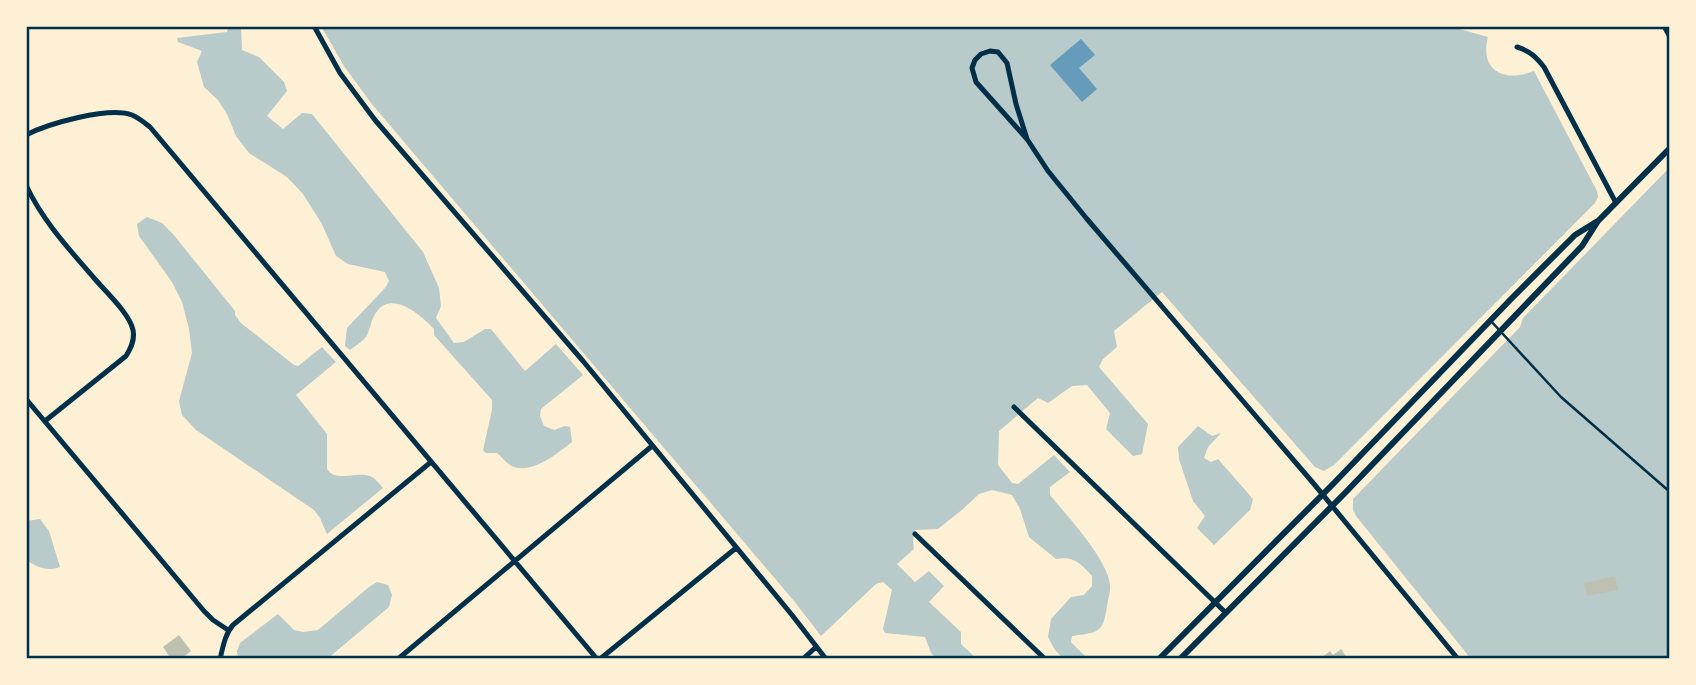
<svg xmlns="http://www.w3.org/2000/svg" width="1696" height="685" font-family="'Nunito Sans',sans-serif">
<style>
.green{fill:#b9caca}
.water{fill:#669bbc}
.building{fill:#bec0b2}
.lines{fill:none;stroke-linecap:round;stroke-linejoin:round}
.service{stroke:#003049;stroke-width:2.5}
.minor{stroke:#003049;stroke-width:5}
.tertiary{stroke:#003049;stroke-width:6}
.neatline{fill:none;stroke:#003049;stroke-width:2.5}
</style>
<rect width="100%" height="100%" fill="#fdf0d5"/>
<path class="green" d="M228,26H241L242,50L259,57L284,82L287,91L267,116L283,129L302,113L312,114L423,252L439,288L441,306L436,318L454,343L464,342L485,329H491L525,371L556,344L583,375L541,409L540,416L544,426L554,430L565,426L570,427L572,442C558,453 529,477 510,465C505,462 501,456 497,453H486L483,450L492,410V400L434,335V329C423,317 394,291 378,310C371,318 371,327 367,335C364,341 355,346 350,350L345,346L347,328L385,288L389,281L385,272L348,264L336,256L322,224L303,194L287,177L249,153L236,136L227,114L218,100L204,87L197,62L202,51L178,42L177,38L227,32Z
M321,26H1449L1488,37C1479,71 1505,83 1534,71L1597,191L1598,197L1595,203L1334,465L1324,471L1315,467L1162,292L1114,331L1117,347L1103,359L1099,367L1148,424L1142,454L1133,456L1106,429L1110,413L1087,385L1072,386L1048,403L1038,398L999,431L998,465L1012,483L1018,484L1054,455L1070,472L1050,487V495C1067,516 1106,557 1110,584C1111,591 1108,599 1107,606C1103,634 1098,632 1072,636L1071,642L1088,659H1064L1055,650L1048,637L1051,619L1071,597L1084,595L1092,586V576C1080,563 1074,556 1056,559L1029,537L1020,509L1012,495L992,490L979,494L963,509L938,529L915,530L913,541L914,549L897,564L915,582L929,571L944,586L929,602L961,632V644L977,659H937L931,653L925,637L885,633L883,629L892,590L883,582L876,584L821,636L794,601L371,103L344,66Z
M1670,167V659H1471L1356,516L1353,510V499L1520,327L1523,318Z
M147,217L162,223L173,234L235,311V315L241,323L294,365L298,366L322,347L336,362L296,395L327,434V469C336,483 355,471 370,476C375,478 379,483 383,488L327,534L320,518L314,510L196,430L182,415L179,401L192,353L189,329L182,302L172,282L139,236L137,224Z
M1198,426L1212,436L1221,433L1208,447L1204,458L1211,462L1218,459L1253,499L1250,510L1214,545L1197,528L1205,516L1193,501L1179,459L1178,447Z
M40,519L49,531L60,567C47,572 37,567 26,560V521Z
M377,582L388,585L392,595L389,607L327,659H238L237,651L240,643L278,614L294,630L303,632L318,630L369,587Z"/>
<path class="water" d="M1081,39L1095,55L1079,68L1097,89L1082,102L1050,65Z"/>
<path class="building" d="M1615,576L1618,590L1587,596L1584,583Z
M179,635L191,651L181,659H171L163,647Z
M1341,649L1348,659H1320L1330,651L1333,655Z"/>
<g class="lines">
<path class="service" d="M1490,320L1561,397L1670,492"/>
<path class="minor" d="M314,26L340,73L375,120L583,361L792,615L826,659
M1664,26L1670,37
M1517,47C1530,51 1536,57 1544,67L1616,203
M26,135C47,124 109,106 132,115C139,118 145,123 150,127L597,659
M1027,139L1016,104L1007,63L998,52L990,51L981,54L975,60L972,68L976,82L1027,139L1048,171L1087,219L1314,484L1458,659
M26,185C42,220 69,249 94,278C105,291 130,314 133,330C135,340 131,348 126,356L45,421
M26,399L204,611L213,620L228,630
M1014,407L1226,613
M915,534L1045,659
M220,659C223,647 225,634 233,625L431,462
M398,659L652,446
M600,659L736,548
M803,659L816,647"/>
<path class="tertiary" d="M1159,659L1334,483L1512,298L1575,235L1596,222
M1180,659L1344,494L1582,246L1598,221L1670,148"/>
</g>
<rect width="1696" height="685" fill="none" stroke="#fdf0d5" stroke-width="56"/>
<rect x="28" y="28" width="1640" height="629" class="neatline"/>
</svg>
